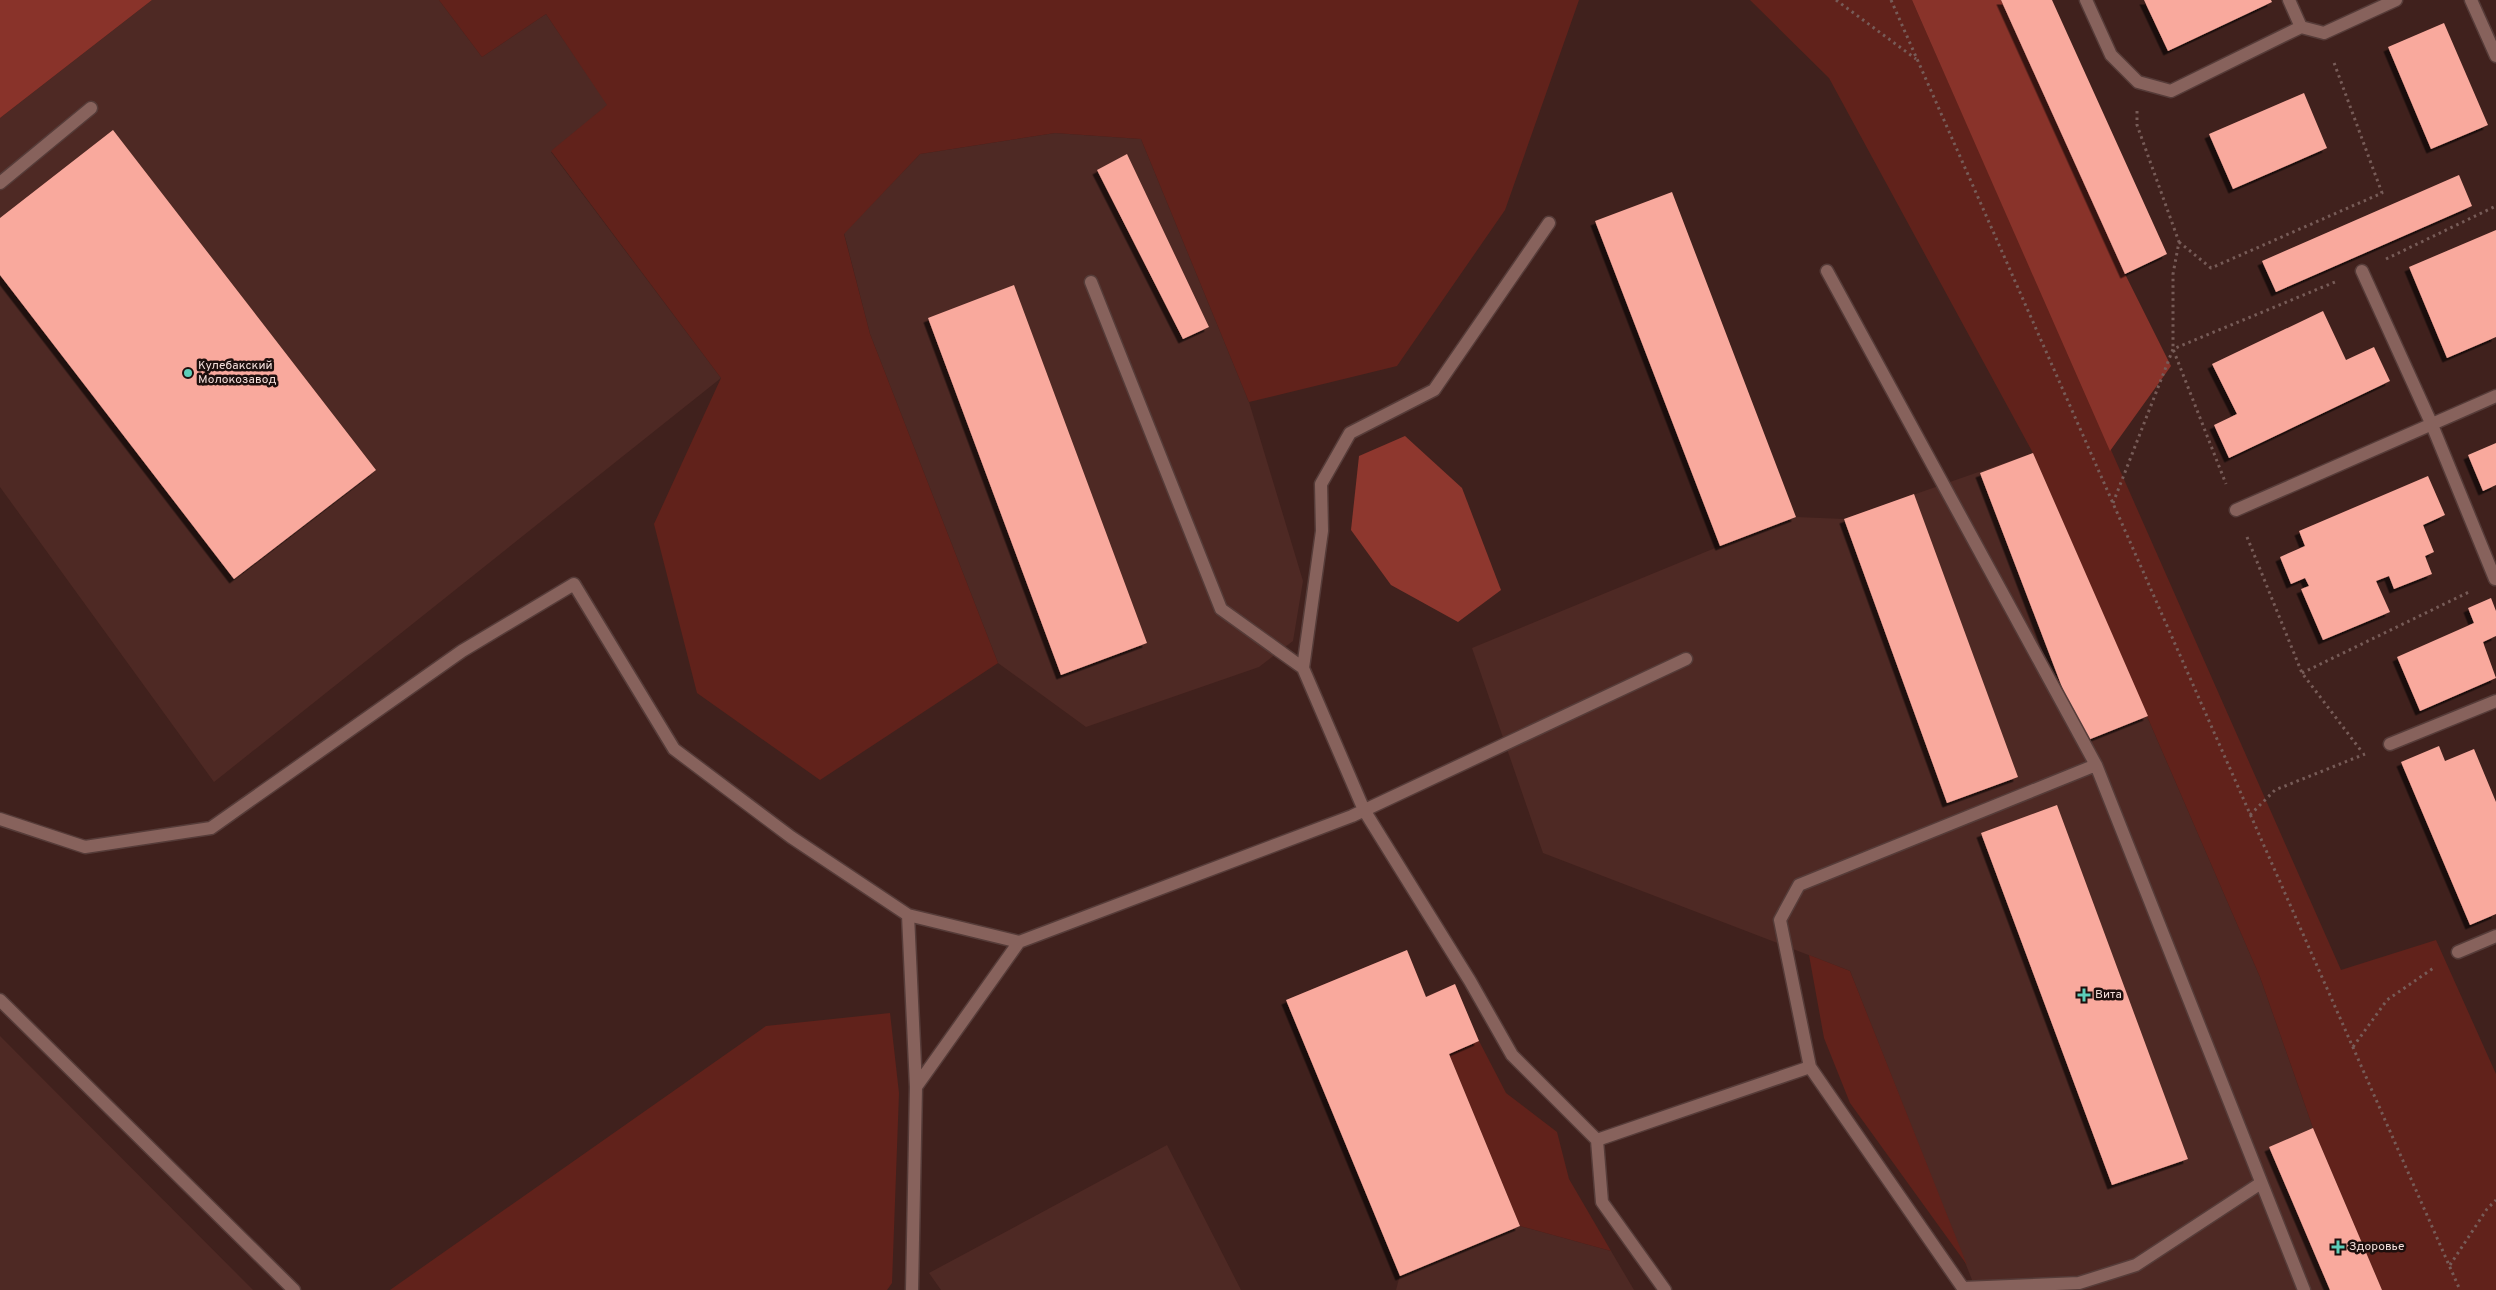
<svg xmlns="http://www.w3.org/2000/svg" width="2496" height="1290" font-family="Overpass,sans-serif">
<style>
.built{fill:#4e2924}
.green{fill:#61221b}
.forest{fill:#89332a}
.water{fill:#8e372e}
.building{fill:#f9a99d;filter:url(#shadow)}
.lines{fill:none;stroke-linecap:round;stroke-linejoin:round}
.lane-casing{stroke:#563c39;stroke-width:15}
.street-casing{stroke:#563c39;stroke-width:15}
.path{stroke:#775c58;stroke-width:3;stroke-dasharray:2.5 4;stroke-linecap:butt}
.lane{stroke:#87625c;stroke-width:12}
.street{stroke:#87625c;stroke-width:12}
.poi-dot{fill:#5dceb8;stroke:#1d0f0d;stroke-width:2}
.labels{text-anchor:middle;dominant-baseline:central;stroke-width:5;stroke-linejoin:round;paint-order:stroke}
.poi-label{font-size:12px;fill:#f3deda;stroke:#1d0f0d;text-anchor:start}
</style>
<defs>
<filter id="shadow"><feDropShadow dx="-4.5" dy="4.5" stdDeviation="0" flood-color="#0009"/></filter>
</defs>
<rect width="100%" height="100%" fill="#40211d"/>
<path class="built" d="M152,0H439L482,57L546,14L608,105L551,152L721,378L214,782L0,487V118Z
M1055,133L1141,139L1249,402L1303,581L1293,641L1259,667L1086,727L998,663L870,334L844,233L920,154Z
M2033,453L2260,977L2313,1128L2382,1290H1976L1850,971L1543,853L1472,648L1720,546L1796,517L1844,519Z
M1407,950L1426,996L1455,984L1479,1041L1450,1053L1520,1226L1611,1251L1634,1290H1396L1400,1275L1286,1000Z
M0,1036L253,1290H0Z
M1167,1145L1241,1290H941L929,1273Z"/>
<path class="green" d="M439,0H1579L1505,210L1397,366L1249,402L1141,139L1055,133L920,154L844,234L870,334L998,663L820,780L697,693L654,524L721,378L551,151L607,105L546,14L482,57Z
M1750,0H1912L2341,970L2436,940L2496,1074V1290H2382L2313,1128L2260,977L2033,453L1829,78Z
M1809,955L1850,971L1967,1265L1850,1103L1824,1038Z
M890,1013L899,1093L892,1283L887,1290H390L766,1026Z
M1479,1041L1506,1093L1557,1132L1569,1179L1611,1251L1520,1226L1449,1054Z"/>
<path class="forest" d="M0,0H152L0,118Z
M1912,0H2001L2125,274L2171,366L2110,451Z"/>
<path class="water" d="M1405,436L1462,488L1501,590L1458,622L1391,585L1351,530L1359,456Z"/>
<path class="building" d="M2001,0H2052L2167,254L2125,274Z
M2144,0H2271L2272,2L2168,51Z
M2444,23L2488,125L2431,149L2388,47Z
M2304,93L2327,148L2233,189L2209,134Z
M113,130L376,470L234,579L0,275V218Z
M1127,154L1209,327L1183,339L1097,170Z
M2459,175L2472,206L2276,292L2262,261Z
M1672,192L1796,517L1720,546L1595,221Z
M2496,230V337L2447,358L2409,267Z
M1014,285L1147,643L1061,675L928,318Z
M2323,311L2346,360L2374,347L2390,381L2229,458L2214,425L2237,414L2212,364Z
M2496,443V485L2483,491L2468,455Z
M2033,453L2148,716L2083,742L1980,473Z
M2428,476L2445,515L2423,525L2434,552L2425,556L2432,574L2394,589L2389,576L2376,581L2390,612L2323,640L2301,589L2309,586L2305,578L2291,584L2280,557L2305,546L2299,531Z
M1914,494L2018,777L1947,803L1844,519Z
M2491,598L2496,611V636L2483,642L2496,678L2420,711L2397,657L2474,623L2468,608Z
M2439,746L2445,761L2474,749L2496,802V914L2470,925L2401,762Z
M2057,805L2188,1159L2112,1185L1981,833Z
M1407,950L1426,997L1455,984L1479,1041L1449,1054L1520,1226L1400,1276L1286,1000Z
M2313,1128L2382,1290H2330L2269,1147Z"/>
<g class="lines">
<g class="lane-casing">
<path id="lane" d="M2086,0L2111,55L2138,82L2171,91L2301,27L2324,33L2396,0
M2289,0L2301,27
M0,183L91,108
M1827,271L2096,765L2304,1290
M2362,271L2432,425L2495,579
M1091,282L1221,609L1303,668L1364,810L1470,981L1512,1055L1597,1140
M2236,510L2496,396
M1303,668L1322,531L1321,484L1350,433L1434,390L1549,223
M2390,744L2496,701
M2096,765L1799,885L1780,920L1810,1067L1963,1288L2079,1283L2136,1265L2261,1183
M0,819L85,847L211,828L462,651L574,584L674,749L791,837L908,915L1019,942L1352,816L1686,659
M908,915L916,1087
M2458,952L2496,936
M0,1000L294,1290
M912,1290L916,1087L1019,942
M1665,1290L1602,1202L1597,1140L1810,1067"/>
</g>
<g class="street-casing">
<path id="street" d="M2471,0L2496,56"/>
</g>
<path class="path" d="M1836,0L1916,59
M1891,0L2460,1290
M2137,111V125L2179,242L2173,274V349L2226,484
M2179,242L2211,268L2382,193L2333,60
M2386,259L2496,206
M2113,503L2173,349L2335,282
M2247,537L2302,673L2362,752
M2302,673L2471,591
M2250,815L2275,790L2365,754
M2353,1047L2387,1000L2435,967
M2450,1265L2487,1209L2496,1200"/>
<use href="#lane" class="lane"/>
<use href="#street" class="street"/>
</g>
<g class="poi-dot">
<circle cx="188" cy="373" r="5"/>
<path d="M2081.5 987.5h5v5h5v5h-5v5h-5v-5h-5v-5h5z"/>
<path d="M2335.5 1239.5h5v5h5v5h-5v5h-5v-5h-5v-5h5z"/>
</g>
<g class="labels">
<g class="poi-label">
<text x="198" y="366">Кулебакский<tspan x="198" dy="14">Молокозавод</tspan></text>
<text x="2095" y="995">Вита</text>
<text x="2349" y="1247">Здоровье</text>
</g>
</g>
</svg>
